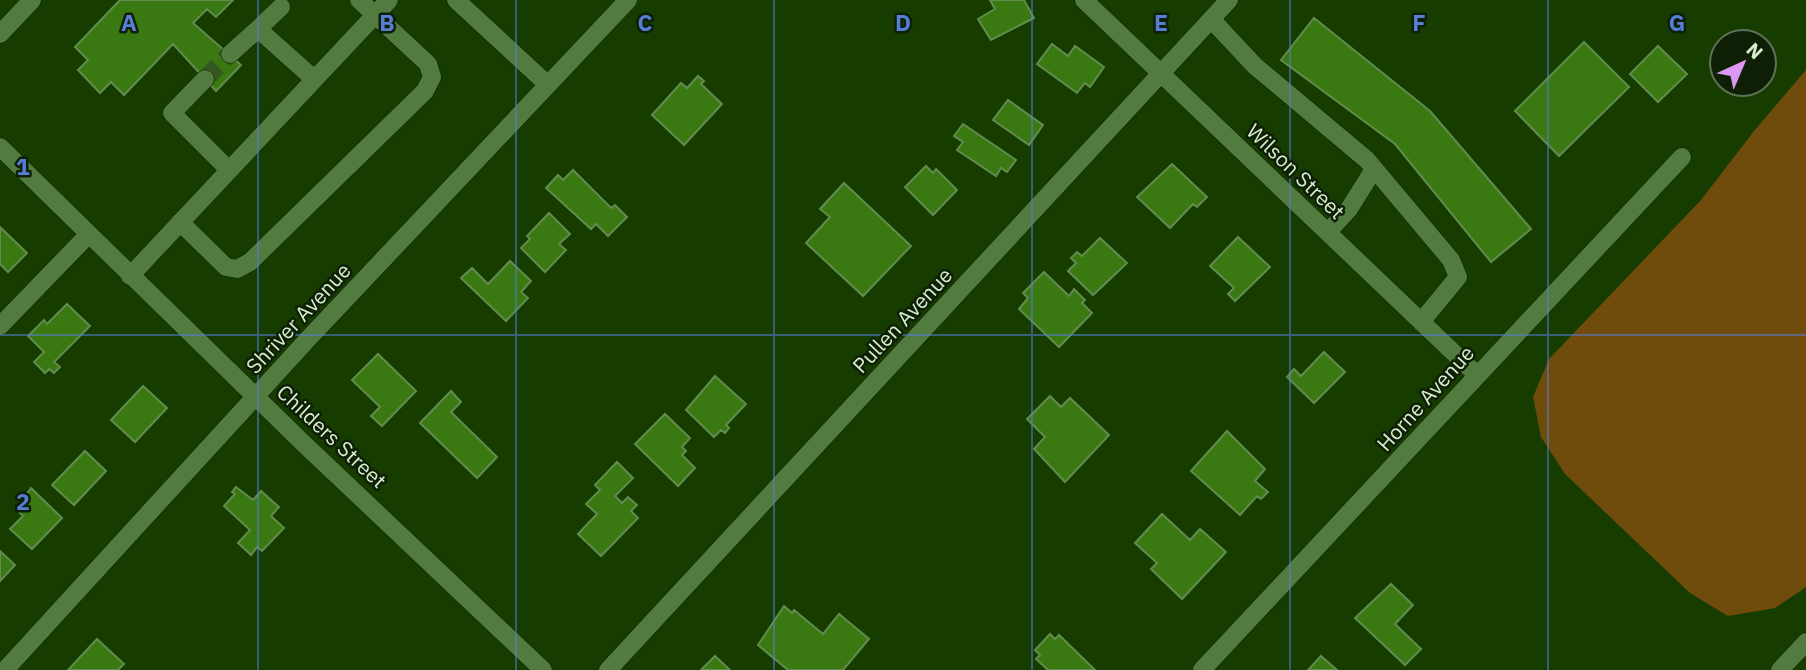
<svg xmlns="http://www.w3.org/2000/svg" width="1806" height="670" font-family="'IBM Plex Sans',sans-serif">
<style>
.green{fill:#6f4c0c}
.building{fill:#3a7912;stroke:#628c4f;stroke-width:2}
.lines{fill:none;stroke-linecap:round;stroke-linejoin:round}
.minor-tunnel{stroke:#33571f;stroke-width:18;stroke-dasharray:18 9;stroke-linecap:butt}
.minor-casing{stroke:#0b1f02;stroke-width:19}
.minor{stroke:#527b40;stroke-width:18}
.grid{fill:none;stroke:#557ed5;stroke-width:2;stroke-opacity:0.55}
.labels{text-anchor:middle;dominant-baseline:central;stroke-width:5;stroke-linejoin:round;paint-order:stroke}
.street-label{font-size:21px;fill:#d7eece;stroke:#0e1f06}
.grid-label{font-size:23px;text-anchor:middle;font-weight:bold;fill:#557ed5;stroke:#0e1f06;stroke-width:5;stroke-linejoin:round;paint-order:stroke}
</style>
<rect width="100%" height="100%" fill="#163c00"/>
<path class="green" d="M1806,70V587L1775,608L1728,616L1690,593L1565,474L1541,437L1533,397L1549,359L1701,200L1754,131Z"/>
<path class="building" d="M120,0H233L216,17L207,9L193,23L241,65L216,91L173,44L124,95L111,82L100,93L78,70L88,60L75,47Z
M990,0H1024L1034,18L991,40L978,19L995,9Z
M1314,18L1430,111L1531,229L1491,262L1395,144L1281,60Z
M1584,42L1629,87L1559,156L1515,111Z
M1052,44L1068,56L1075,46L1104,67L1090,87L1085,83L1077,93L1037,64Z
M1658,46L1687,74L1658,102L1630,74Z
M698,76L704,81L701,84L722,104L684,145L652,115L681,83L687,88Z
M1008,100L1043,125L1029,145L993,120Z
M963,124L1016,160L1007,172L1001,168L996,176L957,150L963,142L954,136Z
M1172,164L1207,197L1197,207L1193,204L1170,228L1137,197Z
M926,166L933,173L936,169L957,190L933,215L905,187Z
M573,170L611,208L615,205L627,217L608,236L596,224L591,229L546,188L558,175L563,180Z
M844,183L911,246L863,296L806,243L830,217L820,209Z
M549,213L570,234L559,244L566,250L545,272L521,248L530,239L527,236Z
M0,227L27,253L8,272L0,264Z
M1238,237L1270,267L1235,301L1228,294L1234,288L1210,266Z
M1100,238L1127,263L1093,295L1068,271L1076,263L1071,258L1077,252L1082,256Z
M510,261L531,281L521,292L528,298L506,321L461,278L472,268L488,284Z
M1044,272L1069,296L1074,289L1085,300L1082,303L1092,313L1059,347L1019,309L1028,298L1023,293Z
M67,304L90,326L54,362L60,367L54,373L49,369L45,373L34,362L44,352L28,336L44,320L47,324Z
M1324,352L1345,372L1314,403L1287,377L1294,369L1301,376Z
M378,354L416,391L382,426L371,416L380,407L352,380Z
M715,376L746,404L726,425L729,428L725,433L721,430L714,437L686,410Z
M143,386L167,408L135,442L111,420Z
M451,391L461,402L451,412L497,457L477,478L420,423Z
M1050,396L1061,407L1070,398L1109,435L1065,482L1034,449L1045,437L1027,419Z
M665,414L690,438L682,447L686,451L682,455L695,468L678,486L635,444Z
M1227,431L1265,469L1255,481L1268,492L1261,499L1257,496L1240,515L1191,471Z
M85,451L106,471L74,505L52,485Z
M617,462L633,478L615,496L622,503L628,497L637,505L631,511L638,518L601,556L578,534L597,514L586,504L600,490L595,485Z
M236,487L253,500L261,491L279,507L271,516L284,528L262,551L257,547L251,555L238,543L250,530L224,506L235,494L232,492Z
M31,488L62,518L32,549L10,529L23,516L16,509Z
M1162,514L1190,540L1200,529L1226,552L1182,599L1151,569L1157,563L1135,543Z
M0,551L15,565L0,581Z
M1391,584L1413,605L1395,624L1421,649L1405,665L1355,618Z
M784,606L792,613L794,610L823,634L839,614L869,639L843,670H788L758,645Z
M1050,634L1055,639L1059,635L1095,670H1048L1036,659L1040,655L1035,650Z
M97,639L124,664L118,670H68Z
M715,656L730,670H701Z
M1321,656L1337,670H1308Z"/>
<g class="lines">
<path class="minor-tunnel" d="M205,79L230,54"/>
<g class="minor-casing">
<path id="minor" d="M456,0L547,84
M1084,0L1476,374
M1211,19L1255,66L1367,160L1451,260L1458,277L1421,322
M258,29L281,7
M0,34L32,0
M230,54L258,29L314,79
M205,79L172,113L229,170
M0,147L303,443L543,670
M180,222L226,267L237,269L250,262L425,91L432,77L428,64L359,0
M1328,232L1349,209L1374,169
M130,276L389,0
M0,326L88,235
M5,670L308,339L628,0
M608,670L1229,0
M1202,670L1682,157
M1780,670L1806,642"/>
</g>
<use href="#minor" class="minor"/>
</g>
<path class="grid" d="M258,0V670M516,0V670M774,0V670M1032,0V670M1290,0V670M1548,0V670M0,335H1806"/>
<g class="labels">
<g class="street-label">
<text transform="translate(1296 171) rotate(44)">Wilson Street</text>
<text transform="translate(298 318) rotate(-47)">Shriver Avenue</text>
<text transform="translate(902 320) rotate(-47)">Pullen Avenue</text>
<text transform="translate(1425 398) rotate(-48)">Horne Avenue</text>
<text transform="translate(332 436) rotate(43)">Childers Street</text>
</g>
</g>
<g class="grid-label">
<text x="129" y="31">A</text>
<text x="387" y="31">B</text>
<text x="645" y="31">C</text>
<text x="903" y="31">D</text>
<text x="1161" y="31">E</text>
<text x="1419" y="31">F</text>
<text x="1677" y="31">G</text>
<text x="23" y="175">1</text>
<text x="23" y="510">2</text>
</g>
<g transform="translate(1743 63) rotate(44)"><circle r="33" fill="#0e1f06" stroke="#5e7256" stroke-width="2"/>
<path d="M0-5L12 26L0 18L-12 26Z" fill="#dc99f4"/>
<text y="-10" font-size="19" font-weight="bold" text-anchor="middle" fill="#d7eece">N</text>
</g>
</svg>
